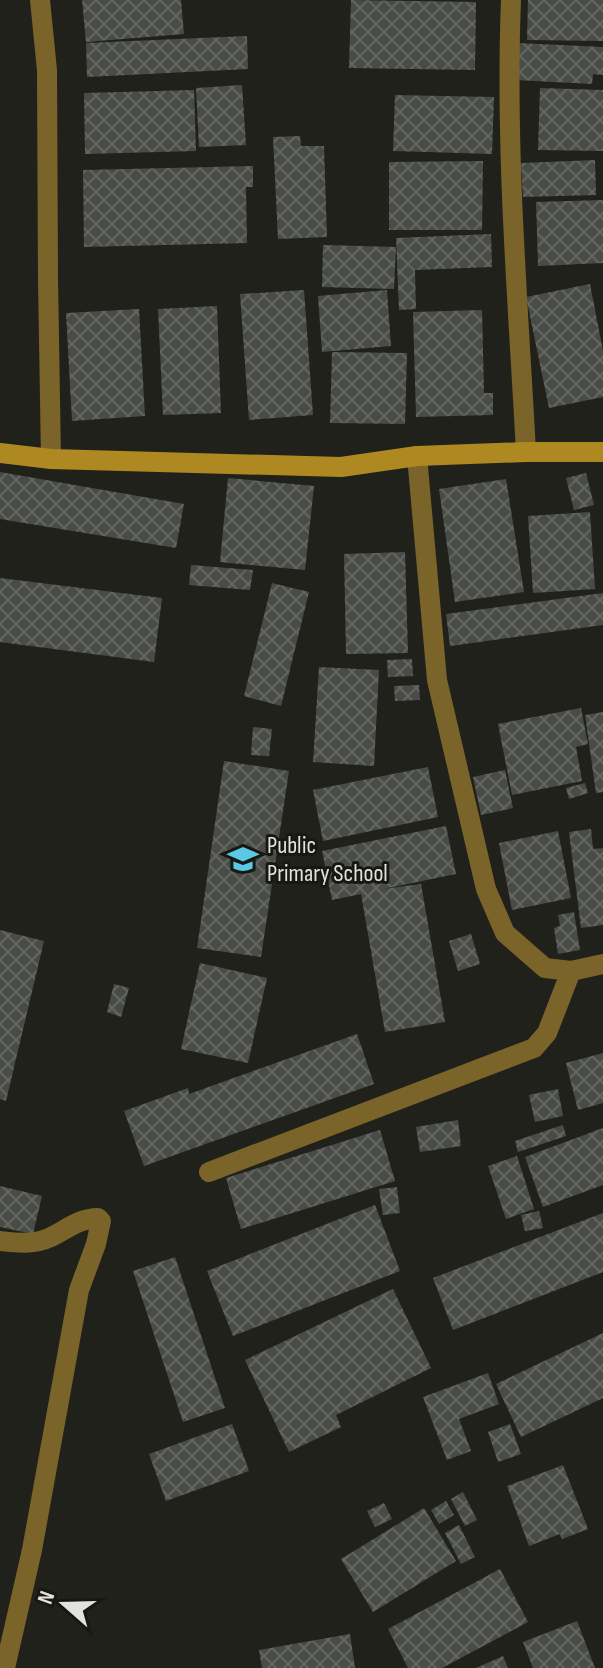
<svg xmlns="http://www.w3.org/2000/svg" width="603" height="1668" font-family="'Sofia Sans Condensed',sans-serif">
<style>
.building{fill:url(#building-cross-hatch)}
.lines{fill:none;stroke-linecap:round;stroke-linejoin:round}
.lane{stroke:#7b642a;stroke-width:20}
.street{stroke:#7b642a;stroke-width:20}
.secondary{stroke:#ae8921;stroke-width:20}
.labels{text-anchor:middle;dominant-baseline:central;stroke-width:6;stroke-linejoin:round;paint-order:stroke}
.poi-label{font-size:24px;fill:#e2e3df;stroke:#181813;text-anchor:start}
</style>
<defs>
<pattern id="building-cross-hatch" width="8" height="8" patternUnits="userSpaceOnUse" patternTransform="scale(2)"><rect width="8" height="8" fill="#484b46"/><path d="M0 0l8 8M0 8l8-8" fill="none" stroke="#626560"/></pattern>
</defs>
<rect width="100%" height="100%" fill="#21211c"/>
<path class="building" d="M82,0H181L184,34L86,42Z
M351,0L476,2L475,70L349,68Z
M528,0H603V41L527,40Z
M247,36L248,69L87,77L86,43Z
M518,43L603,47V75L593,74L592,84L516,80Z
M242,85L246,145L199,147L196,88Z
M540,88L603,90V151L538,150Z
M194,90L196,151L85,154L84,93Z
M395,95L494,97L492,154L393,151Z
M300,136L301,146H324L327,237L278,239L273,137Z
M595,160L596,195L523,197L521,163Z
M483,161L482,230H389V162Z
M253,166V187H246L247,243L84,247L83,170Z
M603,200V263L538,266L536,202Z
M491,234L492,267L415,270L416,309L399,310L396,238Z
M323,245L396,247L394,289L322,287Z
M590,284L603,351V397L549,408L526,297Z
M304,290L313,415L249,420L240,294Z
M387,290L391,346L322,352L318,296Z
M217,306L221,413L163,415L158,309Z
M139,309L145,416L72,421L66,313Z
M482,310L484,393H493V415L416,417L413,312Z
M332,352L407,353L405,424L330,423Z
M0,472L184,504L176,548L0,519Z
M586,473L594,505L574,510L566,478Z
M228,478L314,486L305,570L220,562Z
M506,479L524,592L455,602L439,489Z
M590,512L595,589L533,593L528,516Z
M405,552L408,653L346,654L344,554Z
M191,565L253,570L250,590L189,585Z
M0,578L162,598L154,662L0,642Z
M272,583L309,592L281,706L244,696Z
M603,593V625L450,646L446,614Z
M412,659L413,676L388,677L387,660Z
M319,667L379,670L374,766L313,762Z
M419,685L420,700L395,701L394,686Z
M581,708L588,744L576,747L582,781L512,795L498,724Z
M603,712V792L596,793L585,715Z
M253,727L272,729L269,756L251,755Z
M224,761L289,771L261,957L197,948Z
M428,767L438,817L323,841L313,790Z
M505,770L513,808L481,815L473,777Z
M585,783L588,793L569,799L566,788Z
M446,826L456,874L383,889L421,884L445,1022L385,1032L361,894L332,900L322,851Z
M591,829L593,849L603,848V925L581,928L569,832Z
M558,831L571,898L512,910L499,843Z
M574,912L580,950L558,954L554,928L560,926L558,915Z
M0,930L44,941L6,1101L0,1099Z
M471,934L480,964L458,971L449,941Z
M200,963L267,978L248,1063L181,1049Z
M114,984L129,988L121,1017L107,1012Z
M357,1034L374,1084L144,1166L124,1111L188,1088L189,1094Z
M603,1053V1103L578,1110L566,1063Z
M558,1089L563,1116L535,1122L529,1095Z
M458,1120L461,1146L420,1152L416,1127Z
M563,1125L566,1136L518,1152L515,1141Z
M603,1128V1185L543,1207L525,1157Z
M380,1130L395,1181L241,1229L226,1178Z
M517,1156L534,1209L506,1219L488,1166Z
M0,1186L42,1196L33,1234L0,1227Z
M397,1187L400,1213L383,1215L379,1189Z
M375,1205L400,1271L233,1336L207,1271Z
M539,1211L543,1228L525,1231L521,1215Z
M603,1213V1272L453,1330L433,1278Z
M175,1257L225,1408L183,1422L133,1271Z
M393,1289L431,1368L336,1415L341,1427L289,1452L245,1360Z
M603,1333V1398L521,1437L496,1384Z
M488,1373L499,1404L459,1419L471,1451L447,1460L423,1397Z
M232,1424L249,1471L166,1501L149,1454Z
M510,1424L521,1454L498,1462L488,1432Z
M563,1465L588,1529L562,1539L560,1534L529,1546L507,1486Z
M463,1492L477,1520L465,1526L451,1499Z
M446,1501L454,1515L439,1524L431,1510Z
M384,1503L392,1519L375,1527L367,1511Z
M424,1508L456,1561L373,1612L341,1559Z
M459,1525L475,1557L461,1564L445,1533Z
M500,1569L528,1622L442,1668H408L388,1629Z
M577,1621L595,1668H533L523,1642Z
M350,1634L355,1668H262L259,1650Z
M503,1656L508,1668H476Z"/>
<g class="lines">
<path class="lane" d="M417,456L437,680L486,889L505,933L545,968L571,971L603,964
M209,1172L534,1048L547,1033L571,971"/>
<path class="street" d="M40,0L47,70L48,279L51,459
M511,0C505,150 518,301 526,452
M0,1241C18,1243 34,1245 51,1237C67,1229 80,1218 98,1218L101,1221L96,1244L79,1290L32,1550L5,1668"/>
<path class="secondary" d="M0,453L51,459L341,467L417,456L526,452H603"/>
</g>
<defs>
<g id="school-bare" transform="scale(2.4)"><path d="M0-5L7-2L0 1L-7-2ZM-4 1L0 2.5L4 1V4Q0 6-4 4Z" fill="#5bc8e6" stroke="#181813" stroke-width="2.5" paint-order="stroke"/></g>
</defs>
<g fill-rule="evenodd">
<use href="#school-bare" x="243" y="859"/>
</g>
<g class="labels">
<g class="poi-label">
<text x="267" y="845">Public<tspan x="267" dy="28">Primary School</tspan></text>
</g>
</g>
<g transform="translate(64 1604) rotate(290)" stroke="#181813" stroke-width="6" paint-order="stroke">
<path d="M0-6L14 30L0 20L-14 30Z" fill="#e2e3df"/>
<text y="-12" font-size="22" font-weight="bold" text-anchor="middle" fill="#e2e3df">N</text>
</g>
</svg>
